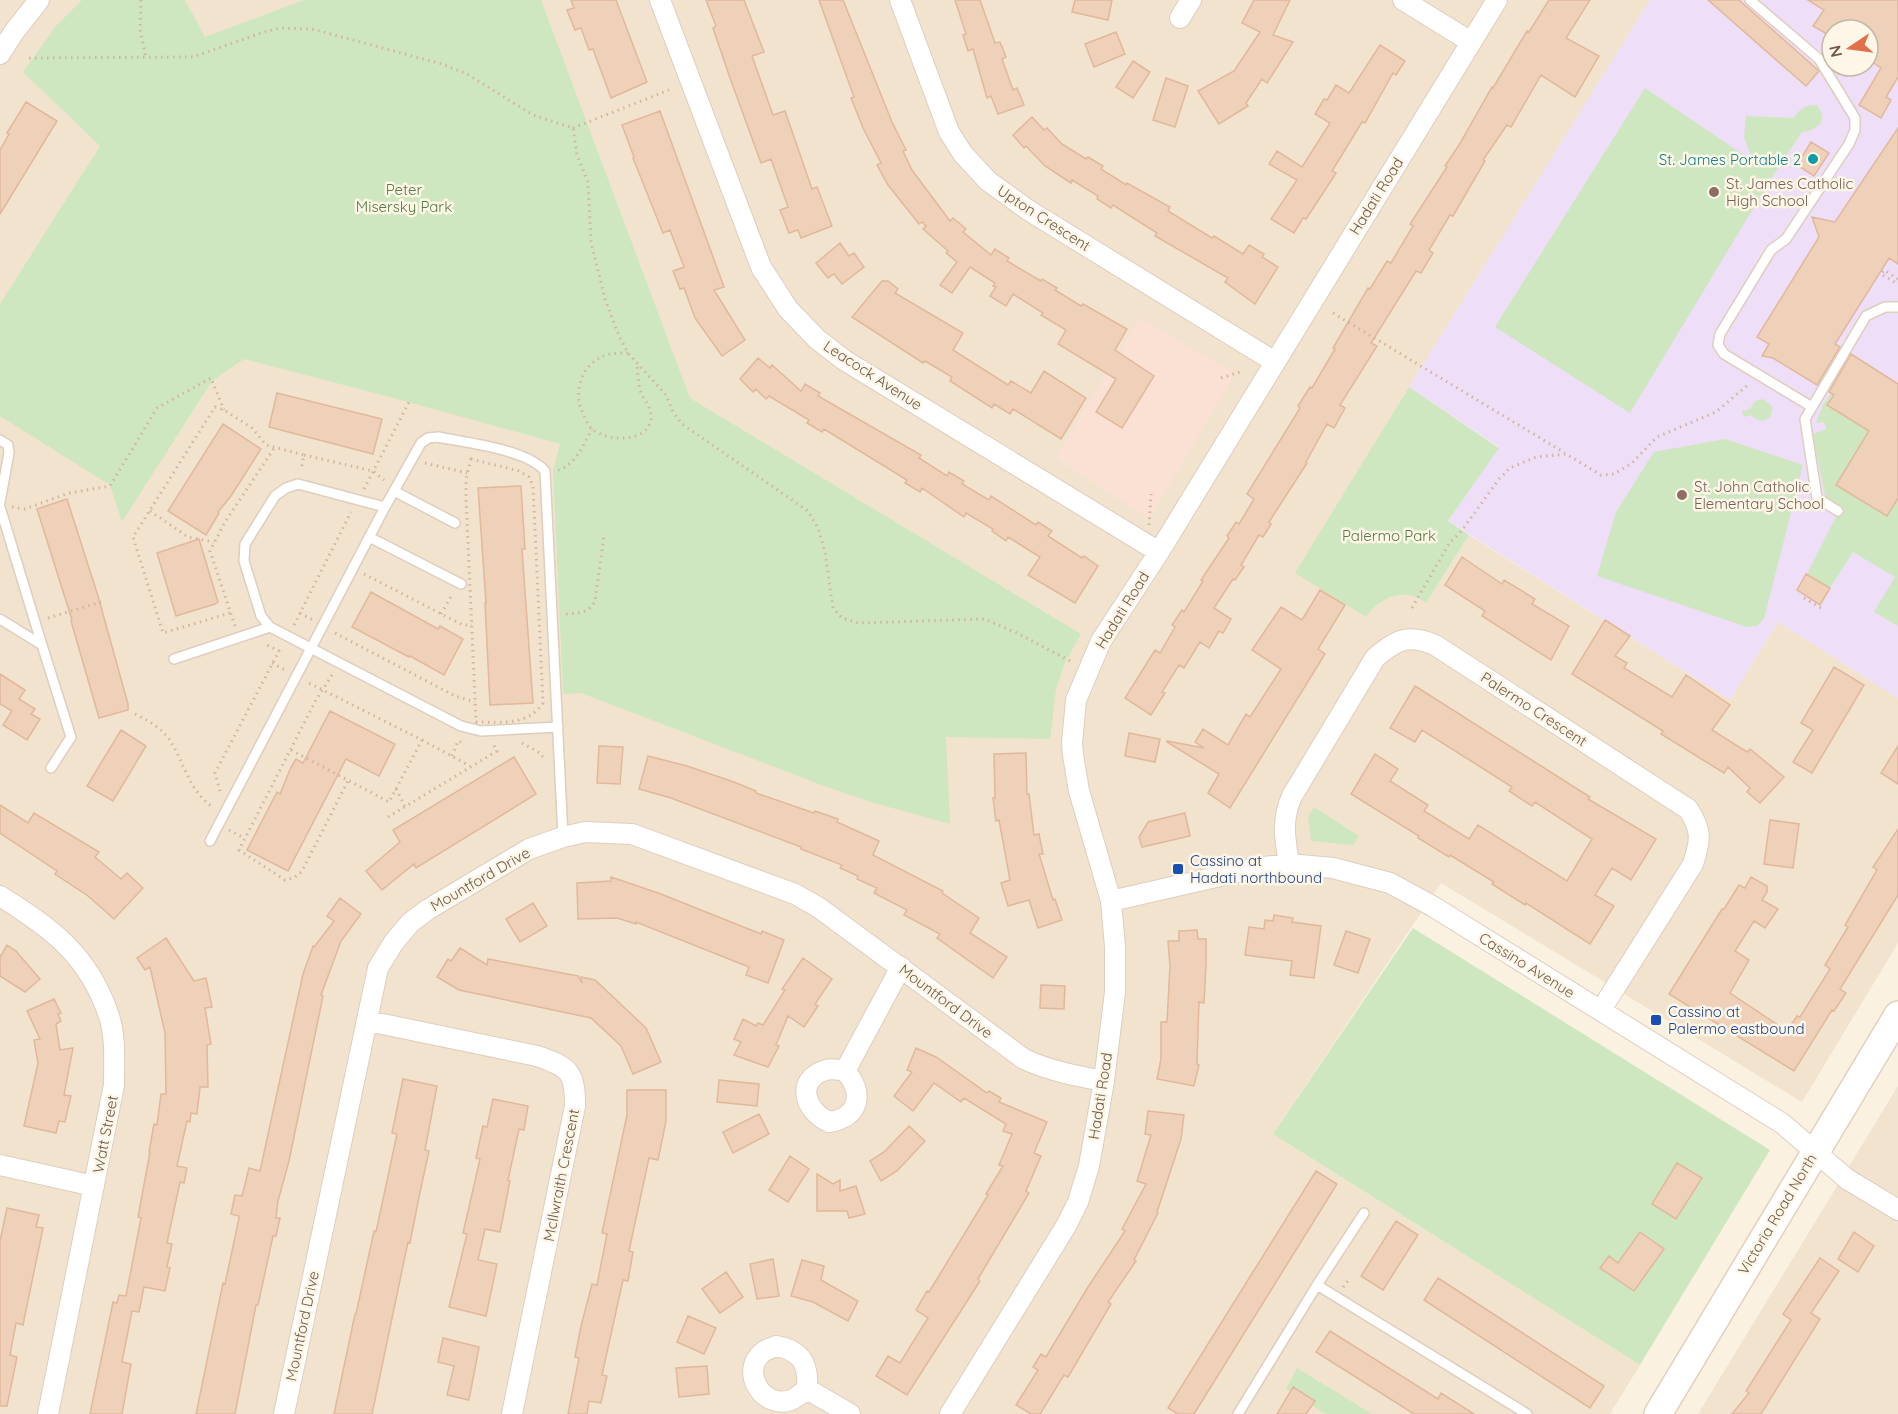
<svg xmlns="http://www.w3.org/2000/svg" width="1898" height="1414" font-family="Quicksand,sans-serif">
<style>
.residential{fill:#f2e3cf}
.commercial{fill:#fbe1d4}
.education{fill:#eedef7;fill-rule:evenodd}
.green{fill:#cfe7c0}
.building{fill:#efd0b9;stroke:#e1b89b;stroke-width:1.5}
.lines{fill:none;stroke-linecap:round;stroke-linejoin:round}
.lane-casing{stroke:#decebd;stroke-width:12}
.street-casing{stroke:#decebd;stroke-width:22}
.secondary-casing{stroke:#e3cfbb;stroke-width:30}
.path{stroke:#d3b49d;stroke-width:3;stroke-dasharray:1.5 4.5;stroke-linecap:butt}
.lane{stroke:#fff;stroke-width:9}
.street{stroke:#fff;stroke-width:20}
.secondary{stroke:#fff;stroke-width:27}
.culture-dot{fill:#0f9aa8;stroke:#fef6e6;stroke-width:2}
.education-dot{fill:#8d6e63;stroke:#fef6e6;stroke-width:2}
.transit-dot{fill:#1a4fb4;stroke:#fef6e6;stroke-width:2}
.labels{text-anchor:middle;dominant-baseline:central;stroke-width:5;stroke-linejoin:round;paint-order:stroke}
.culture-label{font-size:15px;fill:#0d838f;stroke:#fef6e6;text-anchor:end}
.education-label{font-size:15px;fill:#785e54;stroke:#fef6e6;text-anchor:start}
.park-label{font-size:15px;fill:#537b44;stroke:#fef6e6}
.street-label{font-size:15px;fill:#705849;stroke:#fef6e6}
.transit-label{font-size:15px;fill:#164399;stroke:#fef6e6;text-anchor:start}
</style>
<rect width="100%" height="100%" fill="#fbf1e1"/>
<path class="residential" d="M0,0H1650L1409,387L1296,573L1372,608L1378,602L1397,595H1413L1426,602L1469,535L1730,700L1778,622L1898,698V943L1802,1102L1441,883L1273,1134L1640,1365L1610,1414H0Z
M1898,1086V1414H1698Z"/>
<path class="commercial" d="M1140,317L1235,374L1149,519L1056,458Z"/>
<path class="education" d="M1650,0H1898V698L1778,622L1730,700L1448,521L1499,447L1409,387ZM1832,30H1868V66H1832Z"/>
<path class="green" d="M82,0H185L205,37L304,0H541L690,398L1081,634L1065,663L1056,689L1050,739L946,737L950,824L874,803L824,786L581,693L563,694L553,470L560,444L401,400L244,359L212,381L122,522L110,485L0,416V304L100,146L23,72L56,26Z
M1645,88L1754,162L1744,138L1746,116L1794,118C1800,108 1805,105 1817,105L1822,113L1821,123L1812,130L1802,132L1774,174L1630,413L1495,327Z
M1857,358L1827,405L1869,431L1836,485L1887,516L1898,498V626L1874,612L1895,577L1853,552L1830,588L1807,574L1841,507L1825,496L1813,434L1826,429L1824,422L1816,423L1824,403Z
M1409,387L1499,448L1448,521L1469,535L1426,603C1422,600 1417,597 1413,596C1394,591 1376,602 1366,617L1295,573Z
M1763,399L1772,406C1774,420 1761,426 1751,415L1744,417L1742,411L1750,409L1755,401Z
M1725,439L1803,465L1764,619L1757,626L1747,627L1597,576L1616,512L1654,452Z
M1314,807L1359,836L1353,845L1311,841L1308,816Z
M1413,928L1770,1150L1640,1365L1273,1134Z
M1297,1368L1372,1414H1325L1286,1389Z"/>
<path class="building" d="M571,0H616L647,82L611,98L593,49L589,50L581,28L575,30L567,10L574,8Z
M706,0H744L764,52L752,56L773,115L785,111L812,189L817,187L832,226L801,238L798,230L789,233L780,210L788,207L771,159L761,163L730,78L713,28L716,26Z
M819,0H843L892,122L906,150L903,151L912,170L950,221L953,218L966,229L963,232L991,255L995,249L1009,258L1007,261L1041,281L1042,279L1057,288L1055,290L1081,306L1083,304L1127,329L1115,350L1154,376L1122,428L1096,412L1116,379L1058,344L1066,330L1041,315L1043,313L1013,294L1006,306L990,296L996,287L993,286L995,283L970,267L952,293L940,285L957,262L946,253L948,251L923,229L926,226L922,222L919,224L888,185L877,165L881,163L863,128L851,98L854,97Z
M955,0H980L995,43L1000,42L1006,57L1002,59L1013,90L1017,88L1024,105L998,114L991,96L987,98L973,49L968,51L963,35L966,34Z
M1075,0H1112L1108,20L1072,12Z
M1254,0H1290L1273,35L1293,42L1267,83L1262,79L1246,103L1248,106L1219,124L1198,91L1234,71L1260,32L1242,23Z
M1549,0H1590L1566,38L1599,56L1575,97L1541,75L1511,127L1507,125L1483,160L1485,161L1453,216L1450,215L1429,250L1433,253L1421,273L1416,271L1371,343L1377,346L1340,405L1345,408L1334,428L1327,424L1306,462L1307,463L1269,522L1271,524L1263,537L1259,535L1241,565L1244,567L1235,580L1233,579L1214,608L1231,619L1223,633L1219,631L1209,648L1200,642L1184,668L1179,665L1162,692L1165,693L1151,715L1125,698L1155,650L1160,653L1175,627L1172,625L1182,610L1184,612L1203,581L1201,580L1229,538L1227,536L1236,522L1239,524L1254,499L1247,494L1300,408L1298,406L1310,387L1312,388L1335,349L1333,348L1368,288L1370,289L1387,261L1391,263L1413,226L1410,224L1447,167L1445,166L1459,145L1492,87L1493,88L1527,31L1529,32Z
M1708,0H1739L1819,71L1806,86Z
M1808,0H1898V77L1886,97L1891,100L1881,118L1859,105L1881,68L1868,59V30H1832V37L1813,26L1824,10Z
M1116,32L1125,54L1094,67L1085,44Z
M1380,45L1405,61L1396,75L1393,73L1365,123L1362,122L1342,155L1332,171L1336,173L1327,187L1306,219L1303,218L1294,233L1271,219L1297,180L1269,164L1277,151L1302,167L1330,123L1315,114L1324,99L1327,100L1336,85L1349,93Z
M1133,61L1150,72L1133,98L1116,87Z
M1166,78L1188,86L1175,127L1153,120Z
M26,102L57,121L0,214V150L9,134L7,133Z
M660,111L724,287L714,290L745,340L722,356L695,318L684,288L680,289L673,271L684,267L670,230L663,233L633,158L634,157L622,125Z
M1032,117L1044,130L1047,128L1062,144L1086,159L1088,157L1103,166L1101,169L1126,185L1127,183L1170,207L1168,211L1212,238L1214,236L1243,254L1249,245L1264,254L1262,257L1278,267L1255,304L1225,282L1228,278L1155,236L1157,233L1113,205L1111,208L1097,199L1098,196L1072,180L1071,183L1045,166L1026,146L1024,148L1013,135Z
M1898,128V264L1889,258L1835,344L1840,347L1817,385L1773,358L1762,356L1769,344L1757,337L1819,237L1812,217L1835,222Z
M1811,142L1829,153L1814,176L1797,165Z
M840,243L849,256L854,253L864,267L842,284L834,274L828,278L816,263Z
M882,281H888L898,289L895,293L963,333L953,350L1008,385L1011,381L1031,393L1044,371L1086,398L1061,439L1013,409L1010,414L994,404L992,408L950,381L952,377L925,361L923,363L852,317Z
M1851,354L1898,384V498L1887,516L1836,485L1869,431L1827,405L1834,395L1829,392Z
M758,358L770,368L772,365L801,391L805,384L820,393L818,396L921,455L919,458L947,476L949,472L964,481L962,484L989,500L991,496L1036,525L1038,522L1052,531L1048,536L1082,558L1084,556L1098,566L1075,603L1028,575L1040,557L1008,537L1006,541L992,531L993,529L966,513L964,517L922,488L920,492L905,483L907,480L824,429L822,432L807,423L809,420L769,396L766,399L756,389L753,392L740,379Z
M277,393L382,419L373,454L269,427Z
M223,424L261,449L231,496L218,512L219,513L206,535L168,511Z
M521,486L525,549H522L533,703L490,705L485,603H486L478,488Z
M67,499L98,596L128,704V710L99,718L71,621L72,620L37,509Z
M199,539L218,602L215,604L176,616L157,553Z
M1462,557L1502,584L1504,580L1535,599L1532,604L1569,626L1551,660L1482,616L1485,611L1445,585Z
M1806,574L1830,588L1820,605L1797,590Z
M1320,590L1345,605L1318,649L1325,654L1230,808L1208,793L1219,774L1167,742V741L1204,748L1195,742L1203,729L1228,745L1246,714L1250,717L1281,669L1252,650L1281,607L1302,620Z
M371,592L438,629L440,626L463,639L444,675L410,656L409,657L352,627Z
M1605,620L1630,636L1615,656L1627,663L1624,668L1672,697L1686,675L1730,705L1712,730L1747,752L1750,749L1784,777L1760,803L1747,792L1750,788L1728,767L1724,773L1661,734L1663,731L1572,674Z
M1834,667L1864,685L1812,773L1793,762L1813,730L1801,723Z
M0,674L25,690L19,699L35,709L31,714L40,719L27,740L3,725L12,711L0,704Z
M1415,686L1590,797L1588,799L1656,839L1631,880L1612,868L1595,895L1614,906L1590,944L1526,903L1525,905L1492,884L1494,882L1450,855L1449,857L1418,838L1419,836L1351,794L1375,754L1398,769L1390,781L1428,805L1424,811L1469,839L1478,825L1567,881L1592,839L1535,802L1532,806L1509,791L1512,787L1422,730L1415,742L1390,728Z
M330,711L395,744L379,776L346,759L288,871L247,850L277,792L280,794L291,767L296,759L303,763Z
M121,730L146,746L113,801L87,786Z
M1129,733L1160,739L1155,762L1125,756Z
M599,746L623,747L620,784L597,783Z
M1898,746V784L1881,773Z
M1026,753L1027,794H1029L1034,835L1039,834L1043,854H1039L1053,900L1055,899L1062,920L1038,928L1029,900L1008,906L1001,883L1010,880L999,820L996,821L993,798H995L994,754Z
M648,756L687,766L734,782L756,791V793L814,813L815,811L838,819L837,822L879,841L873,855L943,891L942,893L979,918L970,933L1007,957L993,978L937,938L940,934L904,915L907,910L874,893L877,888L857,879L858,876L840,868L842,865L801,849V847L671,798L639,789Z
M514,757L536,794L416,868L414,864L382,890L366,871L400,842L393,830Z
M0,805L28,823L34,813L99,852L95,857L121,879L127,873L143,888L114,919L88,896L55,874L57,871L0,833Z
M1185,813L1190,836L1142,847L1139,837L1148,822Z
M1770,820L1799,824L1793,868L1764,864Z
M1898,829V895L1840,989L1846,993L1834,1011L1832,1010L1794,1071L1669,994L1722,909H1724L1739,885L1745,888L1751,877L1767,886V892L1762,900L1778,909L1765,928L1754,921L1735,951L1749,960L1730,993L1787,1031L1797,1016L1800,1017L1830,969L1825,965L1848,927L1845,925L1877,870L1873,867Z
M611,877L661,894L761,934L762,931L784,940L768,983L746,975L749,967L636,922V924L617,918L578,919L577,883L611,881Z
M340,898L361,914L341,941L321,995L323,996L289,1161L278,1201L276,1218H280L276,1236H273L258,1305H256L235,1414H196L223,1283L225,1284L239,1218V1216L231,1214L235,1195L242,1196L249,1168L260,1171L303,974L313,946L314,947L334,921L327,916Z
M533,903L547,926L520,942L506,919Z
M1274,915L1293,918L1292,922L1321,926L1314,978L1290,975L1292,961L1245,955L1249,927L1264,929L1265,920L1273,921Z
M1197,930L1198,939H1206V965L1204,1003L1199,1002L1197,1064L1199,1065L1194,1086L1157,1079L1161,1059V1022H1167L1170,966L1168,941H1179V931Z
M1346,931L1370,939L1358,973L1334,965Z
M166,938L194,981L206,978L212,1007L205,1008L211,1044L207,1045L208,1087H200L197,1114L191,1113L190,1122L187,1121L177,1166L187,1168L184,1183L180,1182L167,1243L172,1244L167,1267L170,1268L165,1291L144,1287L139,1312L132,1311L122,1362L131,1364L122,1414H90L113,1302L117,1303L119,1295L126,1296L141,1218L138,1217L150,1152H149L154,1124L157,1125L161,1094H166L165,1033L150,967L145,970L137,958Z
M7,945L16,951L40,979L25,992L0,976V957Z
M460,948L487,965L488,959L578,976L582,983L581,977L595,980L646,1028L661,1062L633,1074L621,1046L591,1018L459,990L437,977L448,959L451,961Z
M803,958L832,979L815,1004L818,1006L804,1027L788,1016L776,1045L779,1046L768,1067L734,1055L741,1042L734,1039L743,1019L756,1026L758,1023L763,1025L785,990L782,989Z
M1041,985L1065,986L1064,1009L1040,1008Z
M54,999L61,1013L58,1014L61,1021L56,1024L60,1050L73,1048L64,1095L71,1096L65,1122L59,1121L56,1133L24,1126L38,1063L34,1040L40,1039L27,1011Z
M916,1048L936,1057L987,1093L989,1091L1001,1098L999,1102L1047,1122L1034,1153L1041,1156L1026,1191L1029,1193L978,1279L980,1281L907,1395L876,1376L888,1356L900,1363L928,1318L916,1310L927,1291L929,1292L988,1195L986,1194L1003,1166L999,1165L1012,1134L1003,1131L1006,1124L964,1098L961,1102L934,1083L913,1111L894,1096L912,1072L907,1070Z
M403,1079L437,1086L425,1150L429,1151L419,1197L410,1243L408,1242L372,1414H334L355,1314H356L374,1231L376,1232L397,1134L392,1133Z
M719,1080L759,1084L757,1106L717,1102Z
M627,1090H666V1121L658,1160L649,1158L629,1251L633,1252L628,1281L623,1280L602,1375L607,1376L601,1403L589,1401L587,1414H568L579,1358L575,1357L581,1326L592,1284L597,1285L607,1234L602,1233L627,1115Z
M493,1099L528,1106L524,1130L519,1129L508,1180L510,1181L500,1232L485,1229L478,1260L497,1264L486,1316L449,1307L467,1234L463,1233L480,1159L476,1158L483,1126L487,1127Z
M1148,1111L1184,1115L1181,1139L1157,1212L1158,1213L1134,1260L1136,1261L1108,1302L1111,1304L1068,1377L1064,1375L1040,1414H1031L1016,1405L1038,1370L1033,1367L1041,1354L1046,1357L1088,1287L1125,1231L1122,1229L1146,1184L1137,1181L1151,1135L1145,1134Z
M759,1114L769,1134L733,1153L723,1132Z
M909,1126L925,1141L897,1171L881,1181L870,1161L884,1152Z
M790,1156L809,1169L788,1202L769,1190Z
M1677,1163L1702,1178L1676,1219L1652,1204Z
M1316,1171L1337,1184L1194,1414H1178L1168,1408Z
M817,1174L833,1184L840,1180V1191L856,1186L865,1214L849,1218L847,1211H817Z
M7,1208L39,1215L36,1227L43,1228L23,1325L16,1323L10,1355L17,1357L7,1406H0V1241Z
M1396,1221L1418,1235L1383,1290L1361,1276Z
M1640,1232L1664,1249L1634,1291L1600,1268L1609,1256L1618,1263Z
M1854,1232L1874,1246L1858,1272L1838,1259Z
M1820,1258L1839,1271L1811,1313L1820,1319L1761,1414H1732L1749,1393L1746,1391L1791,1320L1783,1314Z
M773,1259L779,1296L757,1299L750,1264Z
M802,1260L824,1266L821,1280L858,1301L848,1321L813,1302L791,1296Z
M726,1272L743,1297L720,1313L702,1289Z
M1438,1278L1604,1386L1590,1408L1424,1300Z
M688,1316L716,1328L704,1354L677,1342Z
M1330,1331L1438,1399L1441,1393L1474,1414H1414L1316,1352Z
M443,1338L479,1347L469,1400L447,1395L454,1366L438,1362Z
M707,1366L709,1394L679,1397L676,1368Z
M1293,1387L1315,1401L1306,1414H1277Z"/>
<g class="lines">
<g class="lane-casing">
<path id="lane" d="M1750,0L1819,59L1855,118V130L1849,144L1786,239L1771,250L1720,334L1718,345L1724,354L1812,407
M0,440L8,445L9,453L0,502
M394,491L455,523
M0,507L42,645
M385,507L298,484L286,488L275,496L245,544L244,561L261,616L270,627L461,726L481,731L558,727
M1838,511L1817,498L1805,419L1866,316L1885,307H1898
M369,537L461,584
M0,619L42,645L71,737L51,768
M174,659L270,627
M210,841L385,507L421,443L428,438L438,437C467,443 526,449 545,471L563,837
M1317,1285L1527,1414
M1238,1414L1317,1285L1364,1213"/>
</g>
<g class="street-casing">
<path id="street" d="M660,0L761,267L788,309L817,339L844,360L1159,552
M900,0L949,132L963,154L988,181L1028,210L1275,362
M1403,0L1471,42
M1180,18L1191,0
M0,54L14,32L39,0
M1289,864C1285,838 1281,821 1292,796L1375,658C1397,639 1408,634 1435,645L1688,809C1702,830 1701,840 1693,864L1601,1010
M0,896C51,928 89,955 109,1016C116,1038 114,1062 114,1085L48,1414
M1111,901L1255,868L1289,864L1333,868L1390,883L1434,907L1783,1124L1847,1179L1898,1210
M368,1021L537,1056C569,1067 575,1071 575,1106L512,1414
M845,1071C865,1093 859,1118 829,1122C804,1111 795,1079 826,1070C832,1068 840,1070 845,1071L901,967
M0,1165L94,1186
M776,1346C802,1350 809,1365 807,1389C802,1393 796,1398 791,1400C763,1410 739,1371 763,1352C767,1349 772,1348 776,1346Z
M807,1389L850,1414
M284,1414L378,968L394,942L410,923L427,910L529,849L563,837L585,832L632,834L795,894L818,907L1024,1059C1050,1071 1076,1076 1104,1081
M950,1414L1066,1226L1078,1202L1089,1166L1104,1081L1115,992V947L1111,901L1079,791L1073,755L1072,743L1076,700L1101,641L1159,552L1497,0"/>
</g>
<g class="secondary-casing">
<path id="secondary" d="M1658,1414L1898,1015"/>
</g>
<path class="path" d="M141,0L140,29L146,58
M29,58L193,57L264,32L280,28L312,29L442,64L467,74L533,115L573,128L577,155L588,182L591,242L605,299L619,336L628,353L666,395L673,412L682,424L808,511L818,528L825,552L833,608L842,618L859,623L984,619L1017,633L1072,662
M573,128L669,90
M1898,279L1884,270L1881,274L1898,284
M1333,313L1565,453
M628,353C619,353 608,353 601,357C582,367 574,389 581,409C584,415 587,425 592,429C607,442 648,443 651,419C652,408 645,401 641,393C638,384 638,374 637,365
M1221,378L1243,371
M304,455L373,471L384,480
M471,459L519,471L529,477L533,486L543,703C528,726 501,722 476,722L466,498V479Z
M425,463L467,473
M558,470C576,465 583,445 592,429
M364,489L409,402
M12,507L25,509L69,493L110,486L157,408L211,378L224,410
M150,511L188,537L214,542
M1149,525L1151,494
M364,574L463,625H472
M1804,598L1824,610
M1412,608L1450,542L1460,533L1499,479L1510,468L1536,457L1566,454L1601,475L1614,474L1632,463L1657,437L1716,412L1749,384
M230,613L163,633L133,537L215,407L224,410L252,428L266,445L304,455L301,470
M300,613L313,620
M441,614L452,595
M566,614C579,613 589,613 595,601L604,536
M48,618L101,602
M294,625L351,512
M235,626L210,551L225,522L275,447
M335,633L455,696L475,702
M272,663L285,670
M332,675L316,700L239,850L285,880L294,878L302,871L348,781
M135,714C148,720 161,728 169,739C184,761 189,792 213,807
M422,740L470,766
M522,743L540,753L545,760
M291,750L389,802L422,740L307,682
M452,756L458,741L461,742
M396,789L405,806
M220,791L215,773L279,651L265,644
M388,817L497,751L493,744
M229,830L244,838
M1343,1287L1350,1278"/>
<use href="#lane" class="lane"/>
<use href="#street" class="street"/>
<use href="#secondary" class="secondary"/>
</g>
<circle class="culture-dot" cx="1813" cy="159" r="6"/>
<g class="education-dot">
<circle cx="1714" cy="192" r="6"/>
<circle cx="1682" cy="495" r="6"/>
</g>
<g class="transit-dot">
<rect x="1172" y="863" width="12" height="12" rx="3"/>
<rect x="1650" y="1014" width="12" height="12" rx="3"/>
</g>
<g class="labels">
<g class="culture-label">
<text x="1801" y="159">St. James Portable 2</text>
</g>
<g class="education-label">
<text x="1726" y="183">St. James Catholic<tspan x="1726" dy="17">High School</tspan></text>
<text x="1694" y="486">St. John Catholic<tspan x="1694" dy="17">Elementary School</tspan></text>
</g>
<g class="park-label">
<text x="404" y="189">Peter<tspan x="404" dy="17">Misersky Park</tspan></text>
<text x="1389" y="535">Palermo Park</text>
</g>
<g class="street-label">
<text transform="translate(1376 196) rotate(-58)">Hadati Road</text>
<text transform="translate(1044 218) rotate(33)">Upton Crescent</text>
<text transform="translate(873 375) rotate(33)">Leacock Avenue</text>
<text transform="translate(1122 610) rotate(-58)">Hadati Road</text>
<text transform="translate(1534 709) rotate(33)">Palermo Crescent</text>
<text transform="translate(480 879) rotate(-30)">Mountford Drive</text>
<text transform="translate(1527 965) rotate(32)">Cassino Avenue</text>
<text transform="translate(946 1001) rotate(37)">Mountford Drive</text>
<text transform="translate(1100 1096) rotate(-81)">Hadati Road</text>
<text transform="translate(105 1134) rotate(-79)">Watt Street</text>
<text transform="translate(561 1175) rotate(-79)">McIlwraith Crescent</text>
<text transform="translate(1777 1214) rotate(-59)">Victoria Road North</text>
<text transform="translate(302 1326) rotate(-78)">Mountford Drive</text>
</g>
<g class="transit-label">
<text x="1190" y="860">Cassino at<tspan x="1190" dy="17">Hadati northbound</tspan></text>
<text x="1668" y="1011">Cassino at<tspan x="1668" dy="17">Palermo eastbound</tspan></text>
</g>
</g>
<g transform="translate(1850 48) rotate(257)"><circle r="28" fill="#fef6e6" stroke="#c5b7a7" stroke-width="1.5"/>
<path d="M0-4.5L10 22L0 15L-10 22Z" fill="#e0704a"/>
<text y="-9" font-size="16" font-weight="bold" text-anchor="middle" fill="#705849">N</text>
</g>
</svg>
